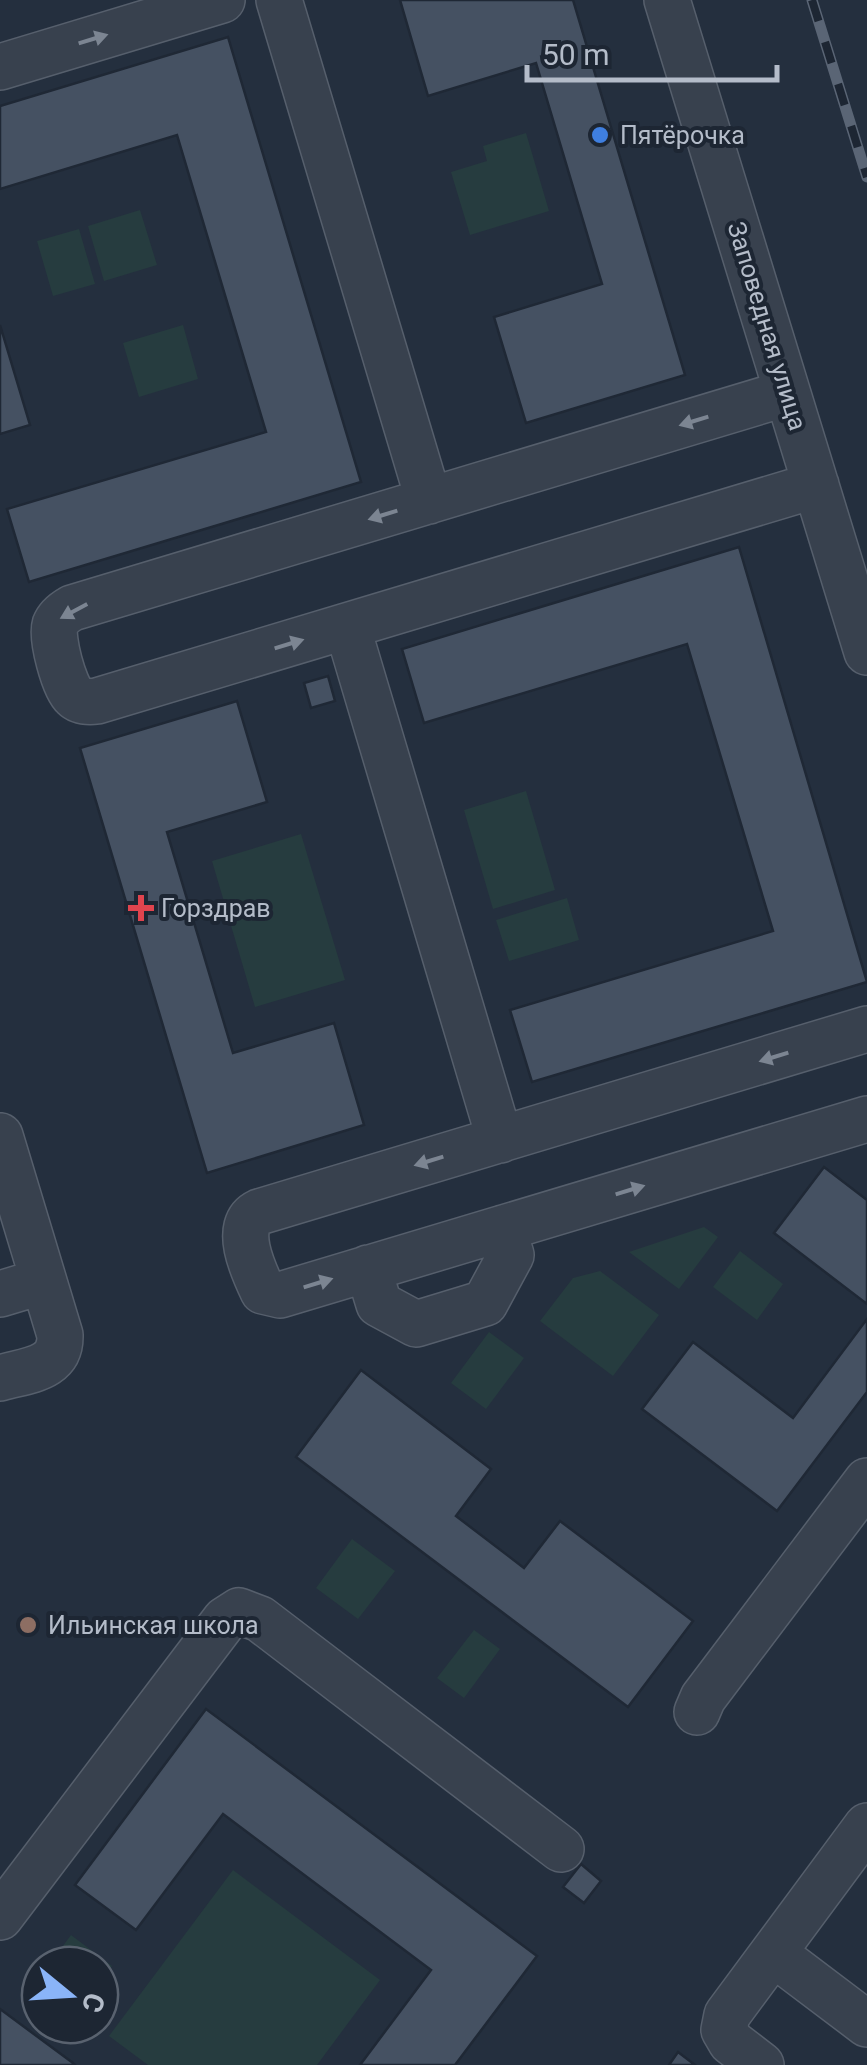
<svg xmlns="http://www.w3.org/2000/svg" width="867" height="2065" font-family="Roboto,sans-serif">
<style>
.green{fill:#263c3f}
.building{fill:#455162;stroke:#1f2835;stroke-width:2.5}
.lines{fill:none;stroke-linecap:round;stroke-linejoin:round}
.minor-casing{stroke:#565f6c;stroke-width:48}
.minor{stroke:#38414e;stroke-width:45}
.rail-casing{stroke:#5a6575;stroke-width:11}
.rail{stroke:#1d2633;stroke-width:8;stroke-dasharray:22;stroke-linecap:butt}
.oneway{fill:#7c8592}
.shop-dot{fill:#3f7fe0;stroke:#1d2633;stroke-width:4}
.health-dot{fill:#e0444e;stroke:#1d2633;stroke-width:4}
.education-dot{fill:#8d6e63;stroke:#1d2633;stroke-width:4}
.labels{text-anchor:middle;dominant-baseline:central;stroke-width:8;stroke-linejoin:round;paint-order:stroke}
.poi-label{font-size:25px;fill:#b4bcc9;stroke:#1d2633;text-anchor:start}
.street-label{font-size:25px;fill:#b4bcc9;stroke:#1d2633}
</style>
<rect width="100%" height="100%" fill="#242f3e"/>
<path class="green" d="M526,133L549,211L470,235L451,172L487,161L483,146Z
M140,210L157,265L104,281L88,226Z
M79,229L95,284L53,296L37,241Z
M183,325L198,379L139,397L123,343Z
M526,791L555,890L493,909L464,810Z
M301,834L345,980L255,1007L212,861Z
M567,898L579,940L509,961L496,920Z
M704,1227L718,1237L679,1289L629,1252Z
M740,1251L783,1284L757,1320L713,1287Z
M600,1271L659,1315L613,1376L540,1321L573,1278Z
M489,1332L524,1358L486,1409L451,1383Z
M352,1539L395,1571L358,1619L316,1588Z
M474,1630L500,1649L464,1698L437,1678Z
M233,1870L380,1980L317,2065H148L109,2036Z
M71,1935L112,1966L100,1983V1965H49Z"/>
<path class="building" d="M400,0H573L685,375L526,423L494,317L602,284L536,63L428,96Z
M228,37L361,482L29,582L7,509L266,432L177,135L0,189V106Z
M0,325L30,425L0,434Z
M739,547L867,982L532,1082L510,1010L773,931L687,644L424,723L402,649Z
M328,676L335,701L311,708L304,683Z
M237,701L267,802L167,832L233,1053L334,1023L364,1125L207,1173L80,748Z
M824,1167L867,1200V1304L774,1233Z
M867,1319V1392L777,1511L642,1409L693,1342L793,1418Z
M361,1370L491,1469L456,1516L524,1568L560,1521L693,1621L628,1707L296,1457Z
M206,1709L537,1956L455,2065H360L431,1970L223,1814L136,1930L75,1885Z
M581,1864L601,1881L584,1903L563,1887Z
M0,2009L73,2063L75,2065H0Z
M678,2052L695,2065H669Z"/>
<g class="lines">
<g class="minor-casing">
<path id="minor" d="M279,0L429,501
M667,0L867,652
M0,67L222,0
M787,393L72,608C65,612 58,617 55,625C51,638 64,687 74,696C80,702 89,702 97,701L816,485
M347,626L500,1140
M867,1029L259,1212C232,1225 253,1270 263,1291L280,1295L867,1119
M0,1136L60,1335C61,1370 27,1370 0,1378
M368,1268L379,1304L416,1324L485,1303L511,1255L503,1228
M0,1294L43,1281
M697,1712L703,1698L867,1481
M0,1917L225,1620L239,1611L260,1619L561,1849
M773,1953L867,2024
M761,2065L731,2042L724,2030L727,2015L867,1826"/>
</g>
<use href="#minor" class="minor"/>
<g class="rail-casing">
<path id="rail" d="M812,0L867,177"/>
</g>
<use href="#rail" class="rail"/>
</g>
<defs><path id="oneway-solid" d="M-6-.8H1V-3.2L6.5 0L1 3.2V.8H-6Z" transform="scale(2.5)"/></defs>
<g class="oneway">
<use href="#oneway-solid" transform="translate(93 39) rotate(-17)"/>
<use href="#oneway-solid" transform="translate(694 421) rotate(163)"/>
<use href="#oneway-solid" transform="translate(383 515) rotate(163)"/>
<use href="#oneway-solid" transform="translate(74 611) rotate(152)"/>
<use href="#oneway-solid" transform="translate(289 644) rotate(-17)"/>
<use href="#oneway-solid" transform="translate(774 1057) rotate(163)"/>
<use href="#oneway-solid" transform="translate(429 1161) rotate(163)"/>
<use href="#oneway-solid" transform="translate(630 1190) rotate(-17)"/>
<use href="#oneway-solid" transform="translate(318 1283) rotate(-17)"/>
</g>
<circle class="shop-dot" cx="600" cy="135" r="10"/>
<path class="health-dot" d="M136 893h10v10h10v10h-10v10h-10v-10h-10v-10h10z"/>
<circle class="education-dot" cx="28" cy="1625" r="10"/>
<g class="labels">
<g class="poi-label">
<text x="620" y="135">Пятёрочка</text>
<text x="161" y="908">Горздрав</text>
<text x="48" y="1625">Ильинская школа</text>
</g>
<g class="street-label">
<text transform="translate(767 326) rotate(73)">Заповедная улица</text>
</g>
</g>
<g transform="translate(70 1995) rotate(108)"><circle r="48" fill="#1d2633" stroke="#59626f" stroke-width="2.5"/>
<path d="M0-8L18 38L0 25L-18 38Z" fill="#8ab4f8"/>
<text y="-15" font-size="28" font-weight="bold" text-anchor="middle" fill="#b4bcc9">С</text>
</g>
<path d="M527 65v15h250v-15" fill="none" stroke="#b4bcc9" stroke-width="5"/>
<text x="542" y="65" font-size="30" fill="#b4bcc9" stroke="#1d2633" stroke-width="8" paint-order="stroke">50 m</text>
</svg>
